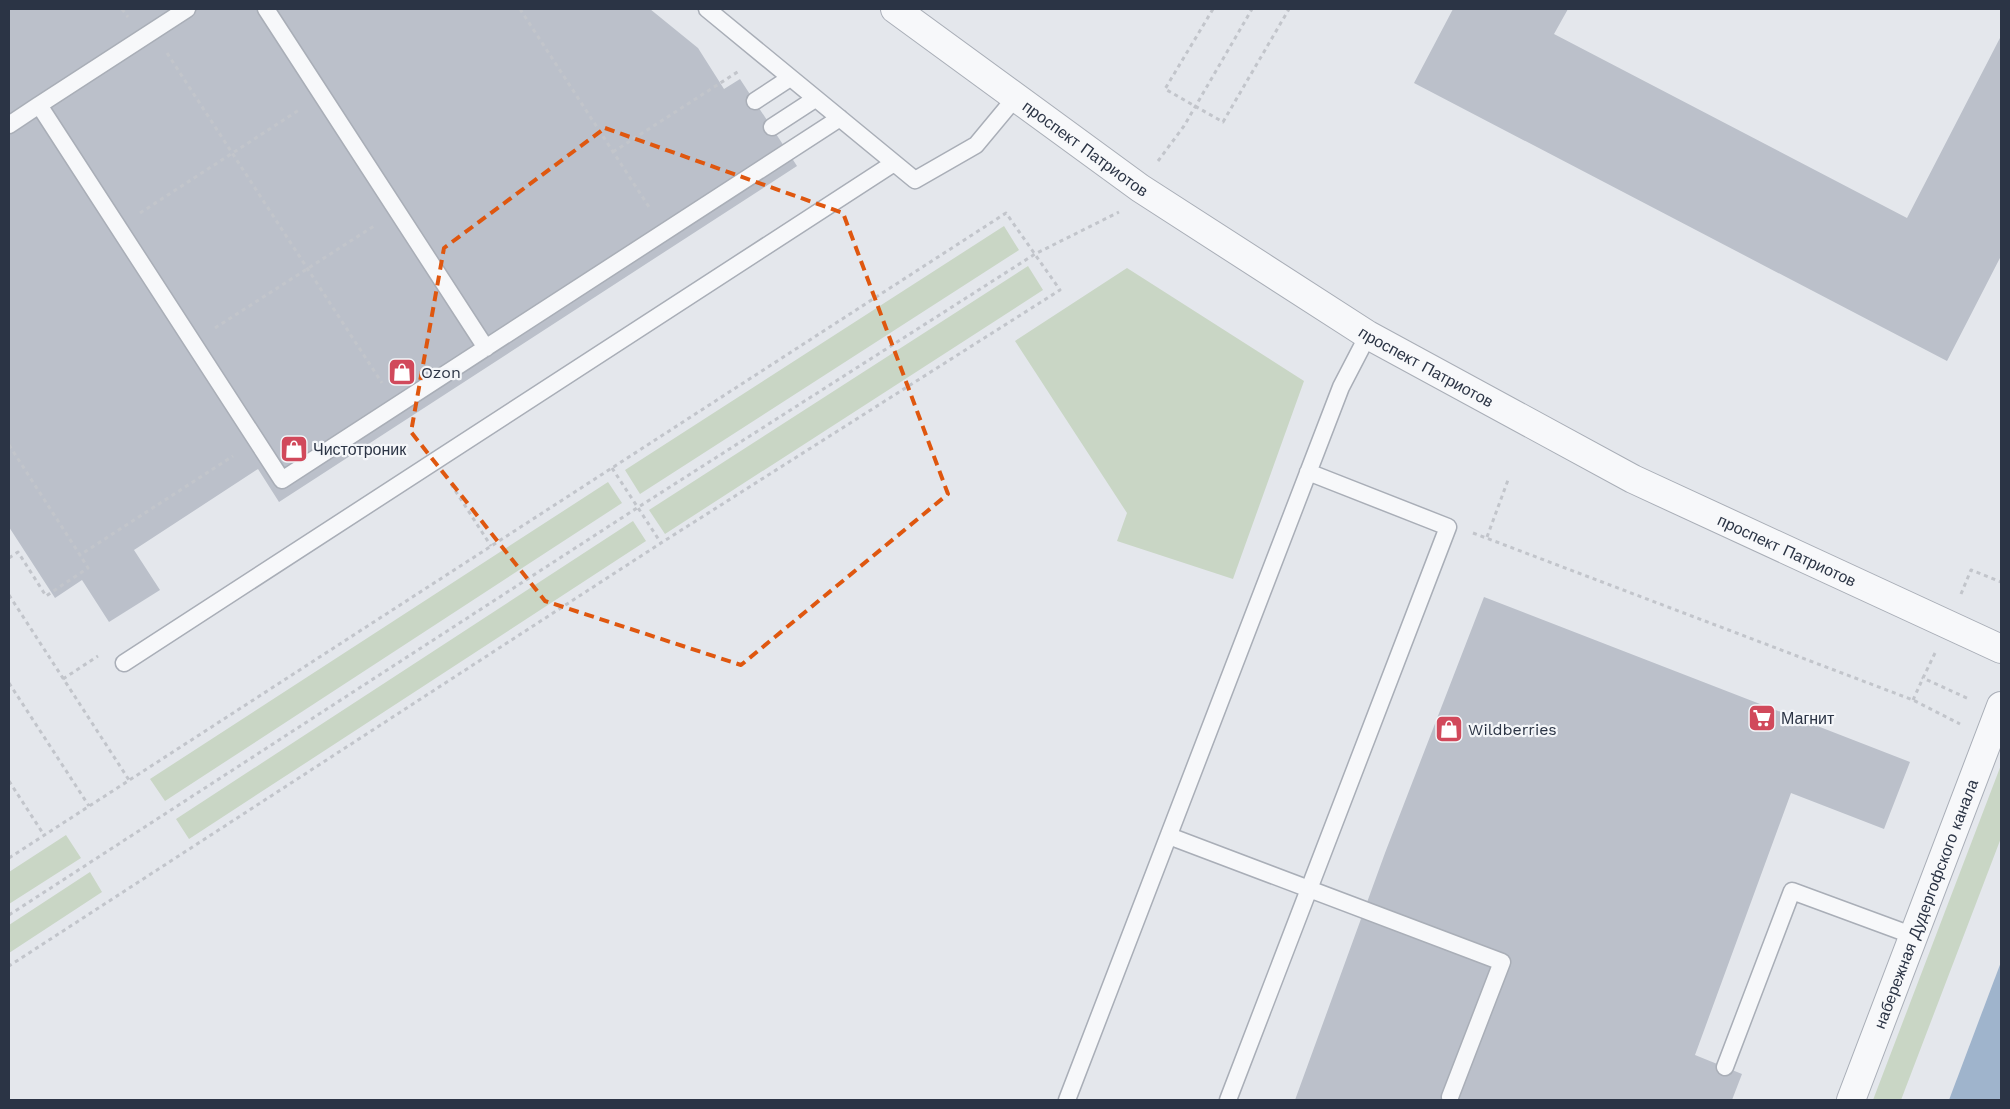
<svg xmlns="http://www.w3.org/2000/svg" width="2010" height="1109" font-family="'Work Sans',sans-serif">
<style>
.green{fill:#c9d6c5}
.water{fill:#9fb4cc}
.building{fill:#bbc0ca}
.lines{fill:none;stroke-linecap:round;stroke-linejoin:round}
.lane-casing{stroke:#a9aeb7;stroke-width:19}
.street-casing{stroke:#a9aeb7;stroke-width:30}
.path{stroke:#c2c5cb;stroke-width:3;stroke-dasharray:4 4;stroke-linecap:butt}
.lane{stroke:#f7f8fa;stroke-width:16}
.street{stroke:#f7f8fa;stroke-width:28}
.marked{fill:none;stroke:#df570f;stroke-width:4;stroke-dasharray:10 6;stroke-linejoin:round}
.labels{text-anchor:middle;dominant-baseline:central;stroke-width:4.5;stroke-linejoin:round;paint-order:stroke}
.street-label{font-size:16px;fill:#2b3445;stroke:#f4f6f9}
.poi-label{font-size:16px;fill:#2b3445;stroke:#f4f6f9;text-anchor:start}
</style>
<rect width="100%" height="100%" fill="#e4e7ec"/>
<path class="green" d="M1004,226L1019,250L640,494L625,470Z
M1028,266L1043,290L665,534L649,510Z
M1127,268L1304,381L1233,579L1117,541L1127,513L1015,341Z
M608,482L622,503L165,801L150,779Z
M633,521L646,541L189,839L176,819Z
M2001,765V838L1901,1100H1873Z
M66,835L81,858L9,904V872Z
M90,872L102,892L9,953V925Z"/>
<path class="water" d="M2001,962V1100H1949Z"/>
<path class="building" d="M9,9H650L698,48L724,89L740,79L797,166L279,502L258,469L134,550L160,590L109,622L82,580L55,598L9,527Z
M1453,9H1568L1554,34L1907,218L2001,36V256L1947,361L1414,83Z
M1484,597L1910,762L1884,829L1791,793L1695,1055L1742,1074L1732,1100H1295L1385,853Z"/>
<g class="lines">
<g class="lane-casing">
<path id="lane" d="M187,9L39,105L282,480L840,118
M266,9L486,348
M707,9L915,180L976,145L1015,98
M755,101L790,78
M9,125L39,105
M772,127L815,99
M124,663L894,163
M1169,836L1502,962L1450,1097
M1725,1067L1792,891L1914,936
M1067,1100L1341,387L1368,335
M1228,1100L1448,527L1308,472"/>
</g>
<g class="street-casing">
<g id="street">
<path id="s1" d="M895,9L1140,188L1368,335L1633,479L2001,649"/>
<path id="s2" d="M1851,1100L2001,706"/>
</g>
</g>
<path class="path" d="M122,9L128,17
M520,9L651,210
M1213,9L1165,89L1223,122L1289,9
M167,53L382,383
M613,152L739,71
M1158,161L1184,126L1252,9
M140,213L299,110
M215,328L374,226
M9,445L80,555L233,456
M612,468L661,543
M451,484L491,546
M1473,533L1913,700L1960,724
M1487,537L1508,480
M9,558L18,552L46,596L88,568L80,555
M1961,594L1971,570L2001,582
M9,595L129,780
M1935,653L1923,678L1969,699
M63,679L98,656
M9,683L89,806
M1913,700L1923,678
M9,781L44,835
M9,858L1006,213L1060,290L661,543L9,966
M9,915L637,508L1035,254L1119,212"/>
<use href="#lane" class="lane"/>
<use href="#street" class="street"/>
</g>
<path class="marked" d="M605,128L843,213L948,494L741,665L545,601L411,432L444,248Z"/>
<defs>
<g id="shop-square" transform="scale(1.4375)"><rect x="-9" y="-9" width="18" height="18" rx="4" fill="#d1495b" stroke="#f4f6f9"/><path d="M-5-2.5h2.3a2.7 3.5 0 0 1 5.4 0H5L5.5 6h-11ZM-1.5-2.5h3a1.5 2.3 0 0 0-3 0Z" fill="#fff"/></g>
<g id="supermarket-square" transform="scale(1.4375)"><rect x="-9" y="-9" width="18" height="18" rx="4" fill="#d1495b" stroke="#f4f6f9"/><path d="M-6-5.5h2.5l.6 2H6L4.5 2H-2.5L-4.4-4H-6ZM-1.5 3.2a1.3 1.3 0 1 0 .1 0ZM3 3.2a1.3 1.3 0 1 0 .1 0Z" fill="#fff"/></g>
</defs>
<g fill-rule="evenodd">
<use href="#shop-square" x="402" y="372"/>
<use href="#shop-square" x="294" y="449"/>
<use href="#supermarket-square" x="1762" y="718"/>
<use href="#shop-square" x="1449" y="729"/>
</g>
<g class="labels">
<g class="street-label">
<text stroke="none"><textPath href="#s1" startOffset="236">проспект Патриотов</textPath></text>
<text stroke="none"><textPath href="#s1" startOffset="641">проспект Патриотов</textPath></text>
<text stroke="none"><textPath href="#s1" startOffset="1046">проспект Патриотов</textPath></text>
<text stroke="none"><textPath href="#s2" startOffset="210">набережная Дудергофского канала</textPath></text>
</g>
<g class="poi-label">
<text x="421" y="372">Ozon</text>
<text x="313" y="449">Чистотроник</text>
<text x="1781" y="718">Магнит</text>
<text x="1468" y="729">Wildberries</text>
</g>
</g>
<rect width="2010" height="1109" fill="none" stroke="#2b3445" stroke-width="20"/>
</svg>
